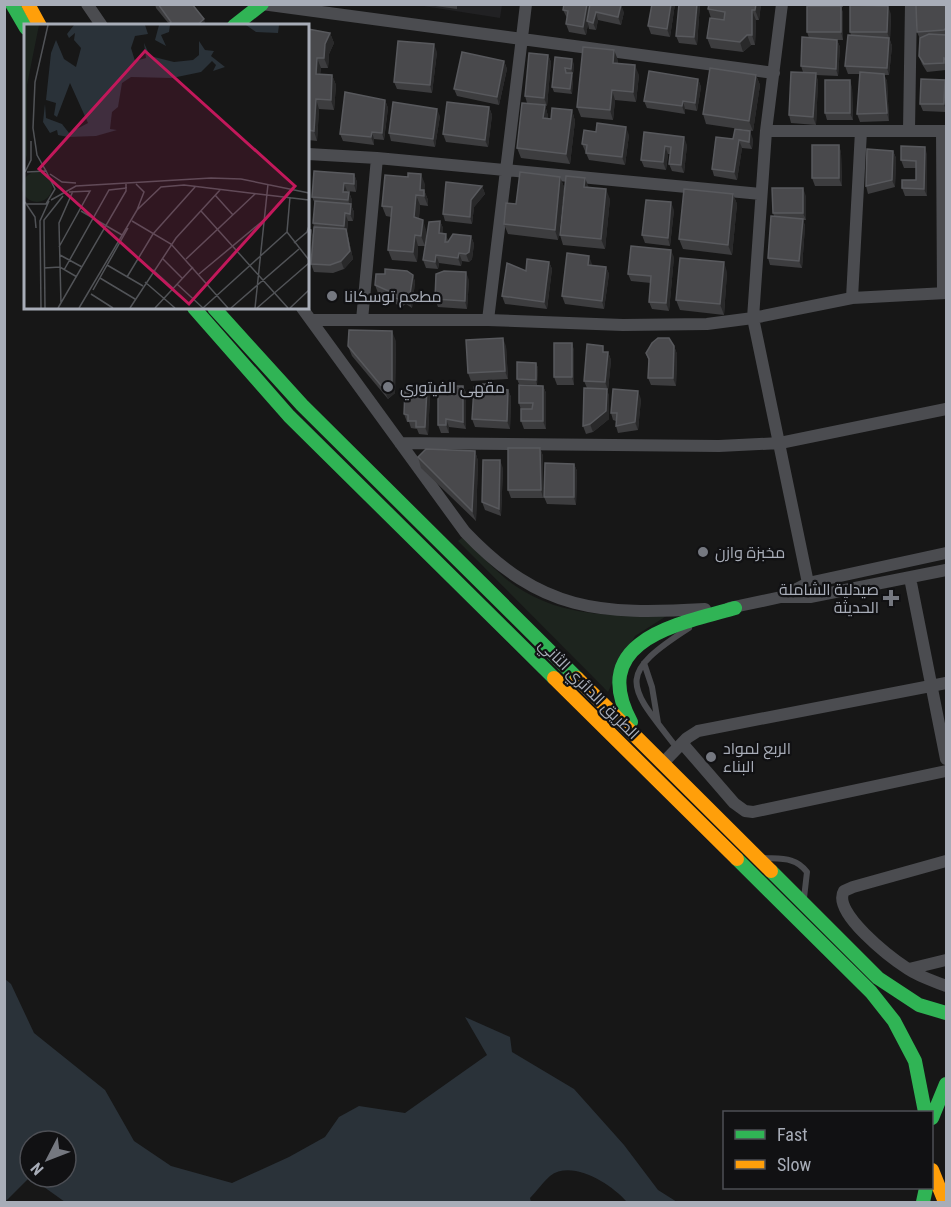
<svg xmlns="http://www.w3.org/2000/svg" width="951" height="1207" font-family="'Roboto Condensed',Cairo,sans-serif">
<style>
.built{fill:#212123}
.green{fill:#1d241e}
.water{fill:#2a3239;fill-rule:evenodd}
.lines{fill:none;stroke-linecap:round;stroke-linejoin:round}
.lane{stroke:#4b4c50;stroke-width:6}
.street{stroke:#4b4c50;stroke-width:12}
.fast{stroke:#30b455;stroke-width:14}
.slow{stroke:#ff9f0a;stroke-width:14}
.wall{fill:#3d3d3f}
.shaded-wall{fill:#29292a}
.building{fill:#49494c;stroke:#58595d;stroke-width:1.5}
.poi-dot{fill:#757880;stroke:#111113;stroke-width:2}
.labels{text-anchor:middle;dominant-baseline:central;stroke-width:4.5;stroke-linejoin:round;paint-order:stroke}
.poi-label{font-size:16px;fill:#a8adb8;stroke:#111113;text-anchor:start}
.street-label{font-size:16px;fill:#a8adb8;stroke:#111113}
.inset-road{fill:none;stroke:#515357;stroke-width:1.5}
.view{fill:#c2185b;fill-opacity:0.15;stroke:#c2185b;stroke-width:3}
.inset-edge{fill:none;stroke:#a8adb8;stroke-width:3}
</style>
<rect width="100%" height="100%" fill="#171717"/>
<path class="built" d="M417,5H502L500,18Z"/>
<path class="green" d="M463,537C477,551 491,566 506,579C555,618 609,616 668,615L635,636L608,692L458,541Z"/>
<path class="water" d="M5,979L11,984L34,1033L105,1090L134,1141L171,1166L232,1183L289,1157L325,1137L339,1117L359,1106L405,1113L487,1055L465,1017L510,1037L512,1052L574,1089L624,1145L658,1190L677,1202L626,1201C611,1184 572,1159 550,1176C543,1182 537,1191 530,1198L531,1202H65L30,1177L5,1202ZM30,1141H66V1177H30Z"/>
<g class="lines">
<path class="lane" d="M644,663L652,687L658,723
M677,748C628,685 614,676 689,628
M764,858C782,859 796,857 807,872L804,898"/>
<path class="street" d="M87,4L102,26
M262,4L774,73
M782,4L766,131L753,318L808,583
M909,130L911,4
M766,131H946
M942,131L943,293
M308,154L377,158L761,194
M852,298L861,131
M302,308L465,532C541,612 600,615 705,609
M311,320H488L623,325L707,324L753,318L852,298L946,293
M362,320L377,158
M488,320L526,4
M400,443L719,446L780,443L946,409
M910,578L946,759
M781,597L808,583L946,553
M729,608L781,597H810L946,570
M682,743L734,803L745,811L753,812L946,771
M663,763L687,738L698,731L946,683
M946,861L853,887L844,891C831,912 891,958 908,969C920,977 934,981 946,986
M909,969L946,960"/>
<path class="fast" d="M12,4L26,28
M234,26L262,4
M194,308L289,416L554,678
M214,308L302,405L577,678
M631,722C587,640 678,624 735,608
M737,859L871,992L894,1021L915,1061L925,1112
M771,871L878,978L919,1005L946,1013
M932,1118L946,1084
M923,1202L926,1188"/>
<path class="slow" d="M28,4L40,26
M554,678L737,859
M577,678L771,871
M932,1170L945,1202"/>
</g>
<path class="wall" d="M155,4H192L169,24L156,8Z
M421,4H457V9Z
M675,4L670,37L651,34L648,26Z
M700,4L697,45L679,43L676,36Z
M761,4L759,20H756L755,45H751L743,52L711,48L707,38L711,18L708,9Z
M807,4H843V7H841L843,13V40H837L840,47L838,76L816,75L818,81L816,125L791,123L789,115L803,72L801,66L809,38L807,32Z
M946,6V70L927,72L922,64L919,56L920,39L917,32Z
M563,10L624,12L621,25L598,20L596,30L589,29L588,24L586,35L569,32L566,24L567,18Z
M891,14L890,40L892,46L889,75H884L887,81L889,121L860,122L857,114L860,74H848L845,66L851,35L850,32Z
M308,29L330,33L334,43L329,54L328,68H321L320,74L332,75L336,85L334,110L319,109L317,141L308,140Z
M437,52L432,93L397,89L394,82Z
M548,55L551,62L547,106L545,105L548,116V119H551L572,110L575,121L570,164L521,158L517,148L527,103L525,96Z
M555,57L574,64L573,74H572L573,78L572,94L554,92L552,87Z
M618,60V63L639,75L636,102L615,100L613,120L581,117L577,107Z
M504,61L507,69L499,105L457,96L454,89Z
M756,75L760,85L753,131L706,124L703,114Z
M698,79L701,87L697,111L685,109V114L647,108L644,101Z
M946,84V112L923,111L920,104Z
M852,87L853,120H827L825,113Z
M385,100L388,108L384,140L374,139V145L343,141L340,134Z
M489,107L492,115L488,147L446,142L443,134Z
M440,116L435,147L391,141L389,133Z
M644,132L687,145L684,173L672,171L669,164L670,154H668L666,170L644,167L641,160Z
M629,135L625,165L589,160L582,144Z
M733,139H753L752,149L742,148L737,180L714,176L712,169Z
M839,145L841,153L842,186H815L812,178Z
M893,151L896,158L895,187L868,194L866,186Z
M927,154V196H905L902,188L916,180V168H904L901,160Z
M354,174L357,182L356,192L347,191V192H349L352,200L351,205L354,212L353,221H348L347,232L353,259L344,269L333,273L314,272L311,264L313,243L310,270H308V229L311,230L313,237L314,227L313,223L315,204L312,197Z
M560,177L564,187L558,240L508,234L504,224L516,204Z
M425,184L424,190L428,200V206L420,205L419,218L426,230L425,246H418L417,262L392,260L388,250L391,217L386,216L382,206Z
M482,186L485,194L474,207L472,224L445,221L443,214Z
M589,187L610,199L605,249L563,245L560,235Z
M733,194L737,204L732,255L683,249L679,239Z
M806,196V220H803L805,226L802,268L770,265L768,258L774,216L773,213Z
M674,210L670,246L645,243L642,235Z
M440,221L443,228L442,233L446,234L448,241L471,236L474,244L472,259L469,262L462,261L461,266L439,263L438,269L426,268L423,260Z
M674,257L669,311L652,309L649,302L651,283L631,281L628,274Z
M549,262L552,269L547,309L505,304L502,296L526,271Z
M592,264V265L606,267L609,274L604,309L565,304L562,296Z
M727,272L724,315L680,310L676,300Z
M385,274L413,275L415,282L412,308L406,304L401,307L396,304L394,300L378,293L375,285Z
M469,280L467,309L438,307L435,299Z
M396,341L395,393L388,399L352,356L348,346Z
M572,343L574,351V385H557L554,377Z
M506,346L508,379L471,381L468,373Z
M674,346L677,354L676,386L651,385L648,378L649,362L646,353Z
M605,352H608L611,360L608,390H607L609,396V419L593,432L586,434L583,426L587,388L584,381Z
M536,363L538,368L537,385L519,384L517,379Z
M463,386L466,393V429L449,427V433H441L438,425Z
M543,386L546,393V429H524L521,421V410L519,403Z
M427,388L430,395L428,435L419,434L417,429L411,428L409,422H407L404,414L412,390Z
M502,389L508,390L511,397L510,429L475,427L472,419Z
M641,399L638,430L618,433L616,426V421L613,420L611,413Z
M540,448L543,456V498H511L508,490Z
M475,451L478,461L476,521L421,468L418,457Z
M574,464L577,471L576,505L547,504L544,497Z
M503,468L501,516L485,510L482,502Z"/>
<path class="shaded-wall" d="M587,4H591L587,21L588,24L586,35L583,27Z
M671,4H675L670,37L667,29Z
M697,4H700L697,45L694,37Z
M756,4H761L759,20L755,10Z
M621,5L624,12L621,25L618,17Z
M841,6L843,13V40L841,32Z
M888,6L891,14L890,40L887,32Z
M752,10L756,20L755,45L752,35Z
M596,12L598,20L596,30L593,23Z
M204,19L206,26H196Z
M330,33L334,43L329,54L328,68L324,58L325,44Z
M747,35L751,45L743,52L740,42Z
M889,38L892,46L889,75L887,68Z
M837,40L840,47L838,76L836,69Z
M434,44L437,52L432,93L430,85Z
M614,50L618,60L617,73L613,63Z
M548,55L551,62L547,106L544,98Z
M317,58L321,68L319,84L316,74Z
M572,59L574,64L573,74L571,69Z
M504,61L507,69L499,105L497,97Z
M635,65L639,75L636,102L633,92Z
M572,73L573,78L572,94L570,89Z
M816,73L818,81L816,125L813,117Z
M884,74L887,81L889,121L887,113Z
M332,75L336,85L334,110L331,100Z
M756,75L760,85L753,131L749,121Z
M698,79L701,87L697,111L695,103Z
M850,80L852,87L853,120L850,113Z
M945,80L946,84V110L944,104Z
M612,90L615,100L613,120L610,110Z
M316,99L319,109L317,141L314,131Z
M385,100L388,108L384,140L382,133Z
M683,101L685,109V114L682,106Z
M545,105L548,116L547,128L543,118Z
M489,107L492,115L488,147L485,140Z
M437,109L440,116L435,147L433,139Z
M572,110L575,121L570,164L566,154Z
M626,127L629,135L625,165L622,157Z
M750,131L753,139L752,149L749,142Z
M372,132L374,139V145L371,137Z
M684,137L687,145L684,173L681,165Z
M739,140L742,148L737,180L734,172Z
M839,145L841,153L842,186L839,178Z
M665,146L668,154L666,170L663,162Z
M925,147L927,154V196L924,189Z
M893,151L896,158L895,187L892,180Z
M354,174L357,182L356,192L354,184Z
M421,174L425,184L424,196L420,190Z
M560,177L564,187L558,240L555,230Z
M585,178L589,188L584,187Z
M344,183L347,191L346,199L343,192Z
M482,186L485,194L474,207L472,224L470,217L471,200Z
M803,188L806,196V220L803,213Z
M606,189L610,199L605,249L601,239Z
M424,190L428,200V206L424,196Z
M349,192L352,200L351,205L354,212L353,221L350,214L351,207L348,200Z
M733,194L737,204L732,255L728,245Z
M416,195L420,205L418,227L414,217Z
M671,202L674,210L670,246L668,238Z
M345,213L348,221L347,232L353,259L344,269L341,261L346,234L344,226Z
M803,219L805,226L802,268L799,261Z
M423,220L426,230L425,246L421,236Z
M440,221L443,228L442,241L439,233Z
M311,230L314,238L310,270L308,265V257Z
M415,235L418,246L417,262L413,252Z
M471,236L474,244L472,259L469,262L466,254Z
M671,250L674,257L669,311L666,303Z
M459,253L462,261L461,266L458,258Z
M436,255L439,263L438,269L435,262Z
M589,256L592,264L591,272L588,265Z
M549,262L552,269L547,309L544,302Z
M724,262L727,272L724,315L720,304Z
M606,267L609,274L604,309L602,301Z
M466,272L469,280L467,309L465,301Z
M413,275L415,282L412,308L409,300Z
M392,331L396,341L395,393L388,399L384,389Z
M503,338L506,346L508,379L505,371Z
M572,343L574,351V385L572,377Z
M674,346L677,354L676,386L673,378Z
M608,352L611,360L608,390L605,382Z
M536,363L538,368L537,385L536,380Z
M463,386L466,393V429L463,422Z
M543,386L546,393V429L543,421Z
M427,388L430,395L428,435L425,427Z
M607,389L609,396V419L593,432L590,424Z
M508,390L511,397L510,429L507,421Z
M638,391L641,399L638,430L635,422Z
M446,419L449,427V433L446,425Z
M540,448L543,456V498L541,490Z
M475,451L478,461L476,521L472,511Z
M500,460L503,468L501,516L499,509Z
M574,464L577,471L576,505L574,497Z"/>
<path class="building" d="M158,4H192L204,19L196,26H167L171,22Z
M564,4H587L583,27L566,24L568,11L563,10Z
M590,4L621,5L618,17L596,12L593,23L587,21Z
M652,4H671L667,29L648,26Z
M679,4H697L694,37L676,36Z
M709,4H756L755,10H752V35H747L740,42L707,38L710,18L724,20L725,12L708,9Z
M942,4L946,6V28L944,30L917,32L916,5Z
M850,5L888,6L887,32H850Z
M807,6H841V32H807Z
M308,29L330,33L325,44L324,58H317L316,74L332,75L331,100L316,99L314,131L308,130Z
M929,34L946,35V59L944,58V63L924,64L919,56L920,38Z
M848,35L889,38L887,68L845,66Z
M802,37L837,40L836,69L801,66Z
M398,41L434,44L430,85L394,82Z
M583,47L614,50L613,63L635,65L633,92L612,90L610,110L577,107Z
M462,52L504,61L497,97L454,89Z
M529,53L548,55L544,98L525,96Z
M555,57L572,59L571,69L565,68L566,73H572L570,89L552,87Z
M710,68L756,75L749,121L703,114Z
M649,71L698,79L695,103L683,101L682,106L644,101Z
M791,72L816,73L813,117L789,115Z
M860,72L884,74L887,113L857,114Z
M921,79L945,80L944,104H920Z
M825,80H850V113H825Z
M345,92L385,100L382,133L372,132L371,137L340,134Z
M393,102L437,109L433,139L389,133Z
M447,102L489,107L485,140L443,134Z
M522,103L545,105L543,118L551,119L552,108L572,110L566,154L517,148Z
M597,123L626,127L622,157L586,153L587,145L582,144L584,130L596,132Z
M735,129L750,131L749,142L739,140L734,172L712,169L716,137L733,139Z
M644,132L684,137L681,165L669,164L671,147L665,146L663,162L641,160Z
M812,145H839V178H812Z
M901,146L925,147L924,189L902,188V180H916V161L901,160Z
M867,149L893,151L892,180L866,186Z
M314,171L354,174V184L344,183L343,192H349L348,200L312,197Z
M520,172L560,177L555,230L504,224L506,203L516,204Z
M408,173L421,174L420,190H424V196L416,195L414,217L423,220L421,236L415,235L413,252L388,250L392,207L382,206L385,175L408,177Z
M566,176L585,178L584,187L606,189L601,239L560,235Z
M446,182L482,186L471,200L470,217L443,214Z
M772,188H803V213H773Z
M684,189L733,194L728,245L679,239Z
M646,200L671,202L668,238L642,235Z
M315,201L351,204L350,214L345,213L344,226L313,223Z
M771,216L803,219L799,261L768,258Z
M440,221L439,233L446,234L445,242H448L453,234L471,236L469,252L466,254L459,253L458,258L436,255L435,262L423,260L429,222Z
M314,227L346,229L350,251L341,261L330,265L311,264Z
M308,229L311,230L308,257Z
M631,246L671,250L666,303L649,302L651,276L628,274Z
M567,253L589,256L588,265L606,267L602,301L562,296Z
M680,258L724,262L720,304L676,300Z
M527,259L549,262L544,302L502,296L507,263L526,271Z
M385,269L407,271L413,275L409,300L403,296L398,299L393,297V293L375,285L376,274H385Z
M444,271L466,272L465,301L435,299L436,274Z
M349,330L392,331V383L384,389L348,346Z
M503,338L505,371L468,373L466,340Z
M658,338H669L674,346L673,378H648L649,359L646,353L652,343Z
M554,343H572V377H554Z
M587,344L603,346V352H608L605,382L584,381Z
M517,362L536,363V380L517,379Z
M483,384L501,385V389L508,390L507,421L472,419L474,387L483,388Z
M519,385L543,386V421H521V409H532L533,403H519Z
M438,386H463V422L446,419V425H438Z
M413,387L427,388L425,427H416V421H408V415L404,414L405,390H412Z
M584,388L607,389L606,411L590,424L583,426Z
M613,389L638,391L635,422L616,426L617,413H611Z
M508,448H540L541,490H508Z
M426,449L475,451L472,511L418,457Z
M483,460H500L499,509L482,502Z
M545,463L574,464V497H544Z"/>
<g class="poi-dot">
<circle cx="332" cy="296" r="6"/>
<circle cx="388" cy="387" r="6"/>
<circle cx="703" cy="552" r="6"/>
<path d="M888 589h6v6h6v6h-6v6h-6v-6h-6v-6h6z"/>
<circle cx="711" cy="757" r="6"/>
</g>
<g class="labels">
<g class="poi-label">
<text x="344" y="296">مطعم توسكانا</text>
<text x="400" y="387">مقهى الفيتوري</text>
<text x="715" y="552">مخبزة وازن</text>
<text x="879" y="589" text-anchor="end">صيدلية الشاملة<tspan x="879" dy="18">الحديثة</tspan></text>
<text x="723" y="748">الربع لمواد<tspan x="723" dy="18">البناء</tspan></text>
</g>
<g class="street-label">
<text transform="translate(589 689) rotate(45)">الطريق الدائري الثاني</text>
</g>
</g>
<g transform="translate(24 24)">
<rect width="285" height="285" fill="#171717"/>
<path d="M0,1H15L3,61V131L0,142ZM-2 163a15 15 0 1 1 30 0a15 15 0 1 1-30 0Z" fill="#1d241e"/>
<path d="M50,1H121L124,10L111,12L107,24L111,37L122,34L120,19L126,32L150,38L169,36L175,31V17L181,26L190,27L187,32L201,43L189,47L192,41L188,37L177,48L148,54L107,53L98,59L94,83L88,88L86,105L93,106L72,112L44,113L34,111L33,106L26,109L19,98L21,80L22,94L38,100L45,109L64,99L46,59L33,93L30,91L32,79L22,76L27,29L32,16L40,35L52,43L57,24L50,16L51,9L45,14L43,10ZM135,1H146L145,8L137,11L142,22L131,16ZM222,1H255L254,9L232,8Z" fill="#2a3239"/>
<path class="inset-road" d="M22,147L13,131L9,104L11,58L24,1M1,148L7,136V117M3,148L22,147L31,165L22,180H3M26,150L38,158L52,159M112,160L120,168L113,186M191,171L209,191M266,173L263,208L285,236M27,176L52,162L187,154L217,155L285,169M1,178L11,193L12,204M57,187L98,211M177,187L264,284M108,197L147,220L204,284M270,219L283,208L285,202M35,223L66,167L45,168M36,231L58,243M139,235L158,254M162,235L231,170M83,241L119,262M20,244L36,243L53,253M40,246L85,166L103,164M129,246L150,265M175,250L241,195M103,253L129,210L171,163M76,254L111,275M121,258L151,284M153,260L179,284M69,266L104,204M67,270L89,284M37,280L35,199L49,167M17,284L16,197L25,177M21,284L20,196L39,172M34,284L102,167V160M55,284L113,186L137,163L160,161L285,176M106,284L152,214L196,166M131,284L169,243M179,284L263,208M207,284L275,225M231,284L244,160M233,284L285,239M266,284L285,266"/>
<path class="view" d="M121,27L271,162L165,280L15,145Z"/>
<rect width="285" height="285" class="inset-edge"/>
</g>
<rect width="951" height="1207" fill="none" stroke="#a8adb8" stroke-width="12"/>
<rect x="723" y="1111" width="210" height="78" fill="#111113" stroke="#4d4f55" stroke-width="1.5"/>
<rect x="735" y="1130" width="30" height="9" fill="#30b455" stroke="#4d4f55" stroke-width="1.5"/>
<text x="777" y="1141" font-size="18" fill="#a8adb8">Fast</text>
<rect x="735" y="1160" width="30" height="9" fill="#ff9f0a" stroke="#4d4f55" stroke-width="1.5"/>
<text x="777" y="1171" font-size="18" fill="#a8adb8">Slow</text>
<g transform="translate(48 1159) rotate(228)"><circle r="28" fill="#111113" stroke="#4d4f55" stroke-width="1.5"/>
<path d="M0-4.5L10 22L0 15L-10 22Z" fill="#757880"/>
<text y="-9" font-size="16" font-weight="bold" text-anchor="middle" fill="#a8adb8">N</text>
</g>
</svg>
